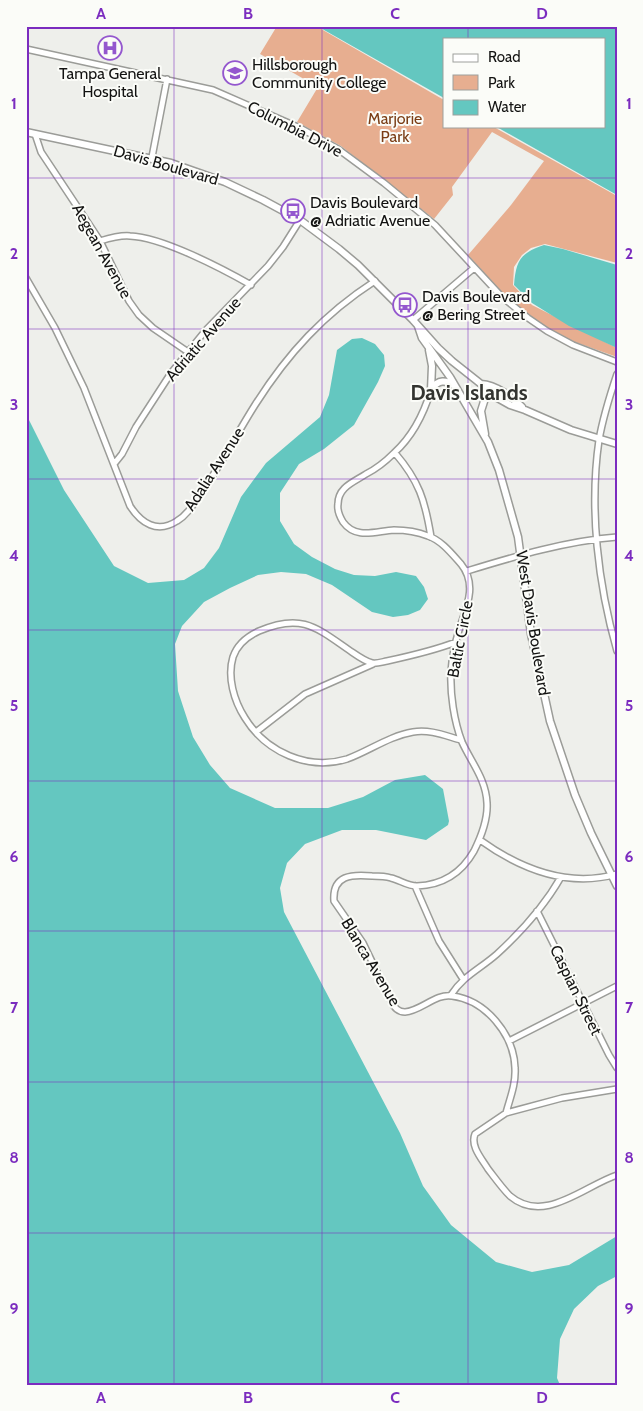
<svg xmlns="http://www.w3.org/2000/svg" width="643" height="1411" font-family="Cabin,sans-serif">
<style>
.green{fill:#e7ae90}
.water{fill:#64c7c0}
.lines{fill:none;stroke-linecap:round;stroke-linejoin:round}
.minor-casing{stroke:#9b9c98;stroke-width:8}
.tertiary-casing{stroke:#9b9c98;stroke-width:9}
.minor{stroke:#fff;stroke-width:5}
.tertiary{stroke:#fff;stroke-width:6}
.grid{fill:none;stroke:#7b2cbf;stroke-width:1;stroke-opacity:0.55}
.labels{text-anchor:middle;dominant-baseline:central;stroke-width:4;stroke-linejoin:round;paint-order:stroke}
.poi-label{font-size:16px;fill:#131312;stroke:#fbfcf8;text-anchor:start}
.park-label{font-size:16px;fill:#7b3e16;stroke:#fbfcf8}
.street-label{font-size:16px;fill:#131312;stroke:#fbfcf8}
.district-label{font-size:21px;font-weight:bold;fill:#333430;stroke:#fbfcf8}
.neatline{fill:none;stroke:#7b2cbf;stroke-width:2}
.grid-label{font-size:16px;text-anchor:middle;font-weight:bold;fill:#7b2cbf}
</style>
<rect width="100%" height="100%" fill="#eeefeb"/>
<path class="green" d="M277,26H316L444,100V126H492L617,196V263L545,244L531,248L522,255L514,267L513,285L532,305L617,348V357L575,342L550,329L512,303L468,255L511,205L544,161L492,132L452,187L453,195L434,219L341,146L297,122L318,87L260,54Z"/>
<path class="water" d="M317,26H614L617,28V195L495,126H604V39H444V98Z
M544,245L563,249L617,265V348L569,326L532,303L514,285C516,261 520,253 544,245Z
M362,338L375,344L384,355L385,366L378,382L354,425L324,449L299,464L280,493V521L294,544L312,557L335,569L354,575L375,576L396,572L416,576L424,587L428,599L420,610L408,615L393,617L372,612L332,585L306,574L281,572L258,575L230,588L204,602L182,626L175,644L178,691L193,737L210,765L230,788L275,808H328L363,797L395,780L425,775L443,789L449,821L448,825L426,840L376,830H342L305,844L287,863L280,888L284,912L400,1133L423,1186L451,1225L496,1262L532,1272L569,1265L617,1236V1276L598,1286L574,1309L560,1339L557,1378L560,1385H26V414L64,490L114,566L148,583L184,580L204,568L219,548L241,497L266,463L320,417L329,395L337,350L352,339Z"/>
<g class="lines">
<g class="minor-casing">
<path id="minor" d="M26,49L213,90L300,128L338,149L384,183L435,225L501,296L528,318L547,331L573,345L617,362
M35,134L41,152L100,241L129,301L139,315L153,328L188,352
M152,157L167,79
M100,241C110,238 120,235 130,236C162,237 223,269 251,285
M26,278L55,328L84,388L130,506C141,523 157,534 177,521C187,515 193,505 199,496C220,467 236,435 255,405C288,353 324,314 375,281
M413,320L474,268
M617,374C610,395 603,417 599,440C589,509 598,584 617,651
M431,390C424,413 413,436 394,453C386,461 376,469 366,474C354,482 338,487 338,504C337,510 340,517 343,522C356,540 376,531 394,530C405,530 418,532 428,536C441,540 452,554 461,564C478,585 466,608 459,630C455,643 452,658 451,672C450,694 454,721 462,742C471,762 486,779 487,803C488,819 481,837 474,851C461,874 442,885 417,886C407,886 400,880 391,878C385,876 378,876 372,876C352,874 332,875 334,901L363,943L391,1001C394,1008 398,1012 405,1012C421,1011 436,993 452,996C486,1000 514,1035 515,1068C516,1084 510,1098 506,1113
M395,453C419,481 425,500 431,537
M114,464L122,454L136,427L171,373L206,330L268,266L283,247L300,220
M467,571C516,556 566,541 617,537
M456,642C433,651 410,656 387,661C382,662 376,664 372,663C364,661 355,654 349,650C316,627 301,613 259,631C248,636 237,645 233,657C227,677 234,701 245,718C266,752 308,771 347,759C369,751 389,736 413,732C430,729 446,736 461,740
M256,732L305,694L373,664
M480,840C519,868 567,888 617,874
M415,886L439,941L463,979
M537,911L609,1055L617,1068
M451,995C463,976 480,969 497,954C521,932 545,905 561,877
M509,1041L617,986
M617,1089L562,1098L506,1113L475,1134C470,1146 482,1159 488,1169C495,1178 502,1188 510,1196C544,1225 584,1186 617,1175"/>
</g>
<g class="tertiary-casing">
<path id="tertiary" d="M26,132L171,163L225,182L263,200L300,220L339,249L358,265L413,320L438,348L452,361L481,384L487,392L510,405L525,410L571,430L617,444
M418,326L422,338L450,377L488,442L499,470L518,537L531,634L550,721L575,795L591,833L617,886
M429,350L432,366L431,390
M481,384C497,385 511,397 522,407
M432,389C438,379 446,380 455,386
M485,434L481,411L487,392"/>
</g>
<use href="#minor" class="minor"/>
<use href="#tertiary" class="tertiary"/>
</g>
<path class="grid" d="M174,26V1385M322,26V1385M468,26V39M468,126V1385M26,178H617M26,329H617M26,479H617M26,630H617M26,781H617M26,931H617M26,1082H617M26,1233H617"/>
<defs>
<g id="hospital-ring" transform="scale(1.25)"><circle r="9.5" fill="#fbfcf8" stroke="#9457ce" stroke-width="1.5"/><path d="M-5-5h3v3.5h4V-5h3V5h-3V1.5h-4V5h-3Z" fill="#9457ce"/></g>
<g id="university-ring" transform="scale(1.25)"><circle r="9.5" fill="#fbfcf8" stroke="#9457ce" stroke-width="1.5"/><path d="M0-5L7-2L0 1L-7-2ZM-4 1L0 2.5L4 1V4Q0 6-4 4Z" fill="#9457ce"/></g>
<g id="bus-ring" transform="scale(1.25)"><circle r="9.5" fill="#fbfcf8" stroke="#9457ce" stroke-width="1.5"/><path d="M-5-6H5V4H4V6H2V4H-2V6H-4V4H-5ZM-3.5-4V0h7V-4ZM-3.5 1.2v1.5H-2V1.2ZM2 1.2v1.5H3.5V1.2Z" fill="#9457ce"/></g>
</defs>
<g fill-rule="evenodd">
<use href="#hospital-ring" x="110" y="48"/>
<use href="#university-ring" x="235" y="73"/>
<use href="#bus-ring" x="293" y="211"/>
<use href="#bus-ring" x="405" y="305"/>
</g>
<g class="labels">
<g class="poi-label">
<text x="252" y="64">Hillsborough<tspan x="252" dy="18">Community College</tspan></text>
<text x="110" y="73" text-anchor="middle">Tampa General<tspan x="110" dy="18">Hospital</tspan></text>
<text x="310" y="202">Davis Boulevard<tspan x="310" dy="18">@ Adriatic Avenue</tspan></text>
<text x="422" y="296">Davis Boulevard<tspan x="422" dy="18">@ Bering Street</tspan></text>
</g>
<g class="park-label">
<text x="395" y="118">Marjorie<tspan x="395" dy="18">Park</tspan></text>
</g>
<g class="street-label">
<text transform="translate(295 129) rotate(27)">Columbia Drive</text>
<text transform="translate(166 165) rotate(16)">Davis Boulevard</text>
<text transform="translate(102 251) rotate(61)">Aegean Avenue</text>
<text transform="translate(203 339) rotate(-49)">Adriatic Avenue</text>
<text transform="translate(214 469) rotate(-57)">Adalia Avenue</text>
<text transform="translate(533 623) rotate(81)">West Davis Boulevard</text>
<text transform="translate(460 639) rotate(-79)">Baltic Circle</text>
<text transform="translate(371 962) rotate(59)">Blanca Avenue</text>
<text transform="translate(576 990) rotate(64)">Caspian Street</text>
</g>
<g class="district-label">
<text x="469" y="392">Davis Islands</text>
</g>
</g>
<rect width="643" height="1411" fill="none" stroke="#fbfcf8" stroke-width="55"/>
<rect x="443" y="38" width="162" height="90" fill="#fbfcf8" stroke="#9e9f9c"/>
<rect x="453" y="54" width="25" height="8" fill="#ffffff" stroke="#9e9f9c"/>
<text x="488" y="62" font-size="15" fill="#131312">Road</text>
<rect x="453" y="75" width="25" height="15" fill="#e7ae90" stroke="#9e9f9c"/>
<text x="488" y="88" font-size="15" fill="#131312">Park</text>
<rect x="453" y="100" width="25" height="15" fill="#64c7c0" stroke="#9e9f9c"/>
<text x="488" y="112" font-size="15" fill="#131312">Water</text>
<rect x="28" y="28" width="588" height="1356" class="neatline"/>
<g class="grid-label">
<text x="101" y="19">A</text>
<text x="248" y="19">B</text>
<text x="395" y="19">C</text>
<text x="542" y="19">D</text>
<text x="14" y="109">1</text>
<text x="629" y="109">1</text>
<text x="14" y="259">2</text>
<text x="629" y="259">2</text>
<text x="14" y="410">3</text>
<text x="629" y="410">3</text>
<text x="14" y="561">4</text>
<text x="629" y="561">4</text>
<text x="14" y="711">5</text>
<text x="629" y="711">5</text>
<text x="14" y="862">6</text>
<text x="629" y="862">6</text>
<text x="14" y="1013">7</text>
<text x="629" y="1013">7</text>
<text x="14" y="1163">8</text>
<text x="629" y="1163">8</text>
<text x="14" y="1314">9</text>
<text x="629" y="1314">9</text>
<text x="101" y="1403">A</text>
<text x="248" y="1403">B</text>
<text x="395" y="1403">C</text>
<text x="542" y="1403">D</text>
</g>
</svg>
